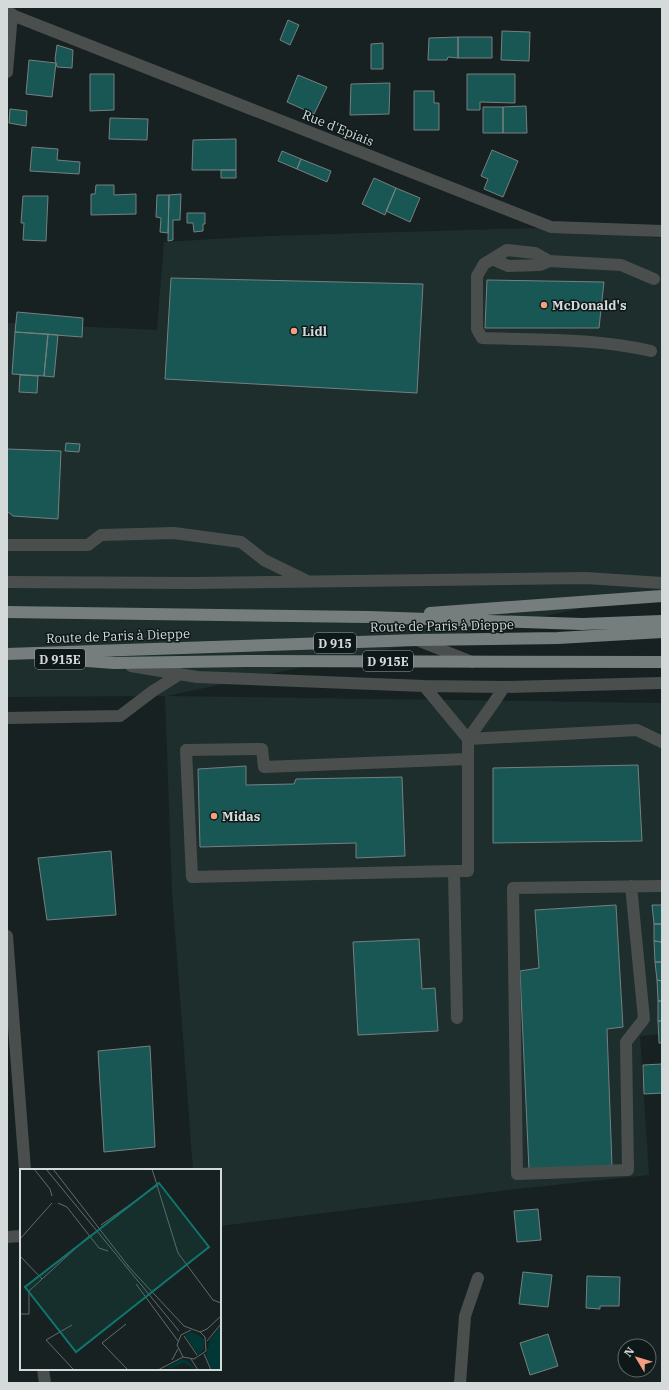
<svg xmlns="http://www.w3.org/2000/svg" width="669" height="1390" font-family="'IBM Plex Serif',serif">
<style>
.built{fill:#1d2e2d}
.building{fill:#195755;stroke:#758080}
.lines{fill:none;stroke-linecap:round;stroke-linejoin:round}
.minor{stroke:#4a4f4e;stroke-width:12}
.major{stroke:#757e7d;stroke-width:12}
.poi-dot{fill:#f3a081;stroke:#0f1818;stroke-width:1.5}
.labels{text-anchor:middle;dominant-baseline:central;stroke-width:3;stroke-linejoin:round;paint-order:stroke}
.shield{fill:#0f1818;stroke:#99a0a0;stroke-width:1}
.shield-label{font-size:12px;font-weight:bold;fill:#d4dada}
.street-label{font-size:13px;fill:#d4dada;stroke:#0f1818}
.poi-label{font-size:13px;font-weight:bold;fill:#d4dada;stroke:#0f1818;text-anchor:start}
.inset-road{fill:none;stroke:#636b6b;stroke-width:1}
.view{fill:#0f766e;fill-opacity:0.15;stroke:#0f766e;stroke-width:2}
.inset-edge{fill:none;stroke:#d4dada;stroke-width:2}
</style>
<rect width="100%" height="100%" fill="#182121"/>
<path class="built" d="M539,228L662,238V591L167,696L662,703V1034L640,1036L649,1175L508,1190L220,1226V1170H193L172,892L165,696L7,697V323L157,330L164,242L266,236Z"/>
<path class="building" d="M288,20L299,25L290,45L280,40Z
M502,31L530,32L529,61L501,60Z
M458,37V58L448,57L447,60H428L429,38Z
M458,37H492V58H458Z
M383,43V69H371V44Z
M57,45L73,50L72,68L57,67L55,59Z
M29,60L56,63L52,97L26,94Z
M90,74H114V110L90,111Z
M467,74H515V103L480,102V110H467Z
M298,75L327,87L314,114L287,102Z
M390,83L389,114L350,115L351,84Z
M414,91H434V103H439V130H414Z
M526,106L527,133H503V107Z
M483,107H503V133H483Z
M10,109L27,111L26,126L9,123Z
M110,118L148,119L147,140L109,139Z
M236,139V170H192L193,140Z
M32,147L58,149L57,160L80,162L79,174L30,171Z
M492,150L518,161L503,197L484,189L488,179L481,176Z
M282,151L301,159L297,169L278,161Z
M301,159L331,171L327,182L297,169Z
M221,170H236V178H221Z
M374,178L396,188L385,215L362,204Z
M96,185H114V195L136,194V214L91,215V194H95Z
M396,188L420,198L410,222L386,211Z
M181,194L180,220H173V240L168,241L169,195Z
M157,195H169L168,233L160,232L161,218L156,217Z
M23,196H48L46,241L23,240L24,223H21Z
M187,213H205V224H203V231L194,232L193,223H187Z
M171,278L423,284L417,393L165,379Z
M487,280L604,282L599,328H485Z
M17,312L83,318L82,337L15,332Z
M15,332L48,334L44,376L12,374Z
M48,334L58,335L54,377L44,376Z
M20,375L38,376L37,393L19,392Z
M66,443L80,444L79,452L65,451Z
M7,449L61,451L58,519L13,516L7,511Z
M638,765L642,841L493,843V768Z
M246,766V785L294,784L296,779L402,777L405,856L356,858V843L200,847L198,769Z
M111,851L116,915L47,920L38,858Z
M616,905L623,1027L607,1029L612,1166L529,1170L520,971L539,968L535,910Z
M652,905H662V924H654Z
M654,924H662V942L654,941Z
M419,939L422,989L435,988L438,1031L358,1035L353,942Z
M654,941L662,942V962H655Z
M655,962H662V981L657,980Z
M657,980L662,981V1001H658Z
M658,1001H662V1021H658Z
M658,1021H662V1043H659Z
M150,1046L155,1147L104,1152L98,1051Z
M662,1064V1093L644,1094L643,1065Z
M538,1209L541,1240L517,1242L514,1211Z
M523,1272L552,1275L548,1307L519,1304Z
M587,1276L620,1277L619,1306H600V1309L586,1308Z
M548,1334L558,1366L530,1375L520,1343Z"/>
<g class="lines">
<path class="minor" d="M7,13L551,227L662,231
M7,72L12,14
M492,259L508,266L540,265L549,261
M651,351C596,338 538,340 482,338L477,329V276L484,264L507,250L535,253L549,261L621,265L654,279
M7,545H88L101,535L174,533L241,542L264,560L305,580
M7,582L192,583L586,578L662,583
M417,640L472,662
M131,666L197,677L424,686L504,687L662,683
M424,686L468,739L495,701L504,687
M7,718L120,716L153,691L180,674
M454,871H468V739L637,730L662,742
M631,886L644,1019L626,1042L628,1170L517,1174L513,888L662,886
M7,936L25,1170
M457,1018L454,871L192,877L186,750L262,749L264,767L468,759
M7,1237L21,1236
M43,1369L45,1383
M460,1383L465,1316L478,1278"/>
<path class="major" d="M7,612L369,617L582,624L662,621
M430,613L662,596
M7,654L417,640L558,638L662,632
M60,659L114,663L248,661L662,662"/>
</g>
<g class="poi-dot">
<circle cx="544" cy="305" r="4"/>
<circle cx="294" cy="331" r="4"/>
<circle cx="214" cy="816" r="4"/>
</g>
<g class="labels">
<g class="shield">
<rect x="314" y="633" width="42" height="20" rx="3"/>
<rect x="35" y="649" width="50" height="20" rx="3"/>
<rect x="363" y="651" width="50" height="20" rx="3"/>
</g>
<g class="shield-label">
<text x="335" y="643">D 915</text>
<text x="60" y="659">D 915E</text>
<text x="388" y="661">D 915E</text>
</g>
<g class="street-label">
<text transform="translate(338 128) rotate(22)">Rue d'Epiais</text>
<text transform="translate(442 626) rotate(-1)">Route de Paris à Dieppe</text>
<text transform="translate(118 636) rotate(-2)">Route de Paris à Dieppe</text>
</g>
<g class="poi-label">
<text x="552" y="305">McDonald's</text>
<text x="302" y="331">Lidl</text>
<text x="222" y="816">Midas</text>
</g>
</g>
<g transform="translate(20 1169)">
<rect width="201" height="201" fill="#182121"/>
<path d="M201,157V201H192L186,187L190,171ZM172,163L184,170V180L178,186L165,166ZM161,190L168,192L176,201L164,194L149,200L148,198Z" fill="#013836"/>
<path class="inset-road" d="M14,0L30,20L32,27M26,0L159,162M33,0L109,98M132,0L158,84L193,131L201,134M38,34L47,38L79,79L88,82M81,56L138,16M0,70L32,34M0,87L22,110M107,96L164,157L180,163L185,168L186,182L174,190L163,188L157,176L161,166L171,161M116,115L158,172M0,145H9V122L69,67M106,155L82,174L108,201M52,156L26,171L54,201M180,163L187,160L201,147M164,167L177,186M187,172L201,155M184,185L191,201M171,190L178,201M152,191L158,180M138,201L163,188"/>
<path class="view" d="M139,14L189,78L56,183L5,118Z"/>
<rect width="201" height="201" class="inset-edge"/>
</g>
<rect width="669" height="1390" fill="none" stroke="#d4dada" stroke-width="16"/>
<g transform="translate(637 1358) rotate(308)"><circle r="19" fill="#0f1818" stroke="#5e6666"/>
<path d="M0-3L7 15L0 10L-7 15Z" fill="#f3a081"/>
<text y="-6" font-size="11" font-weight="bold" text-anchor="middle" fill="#d4dada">N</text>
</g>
</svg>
